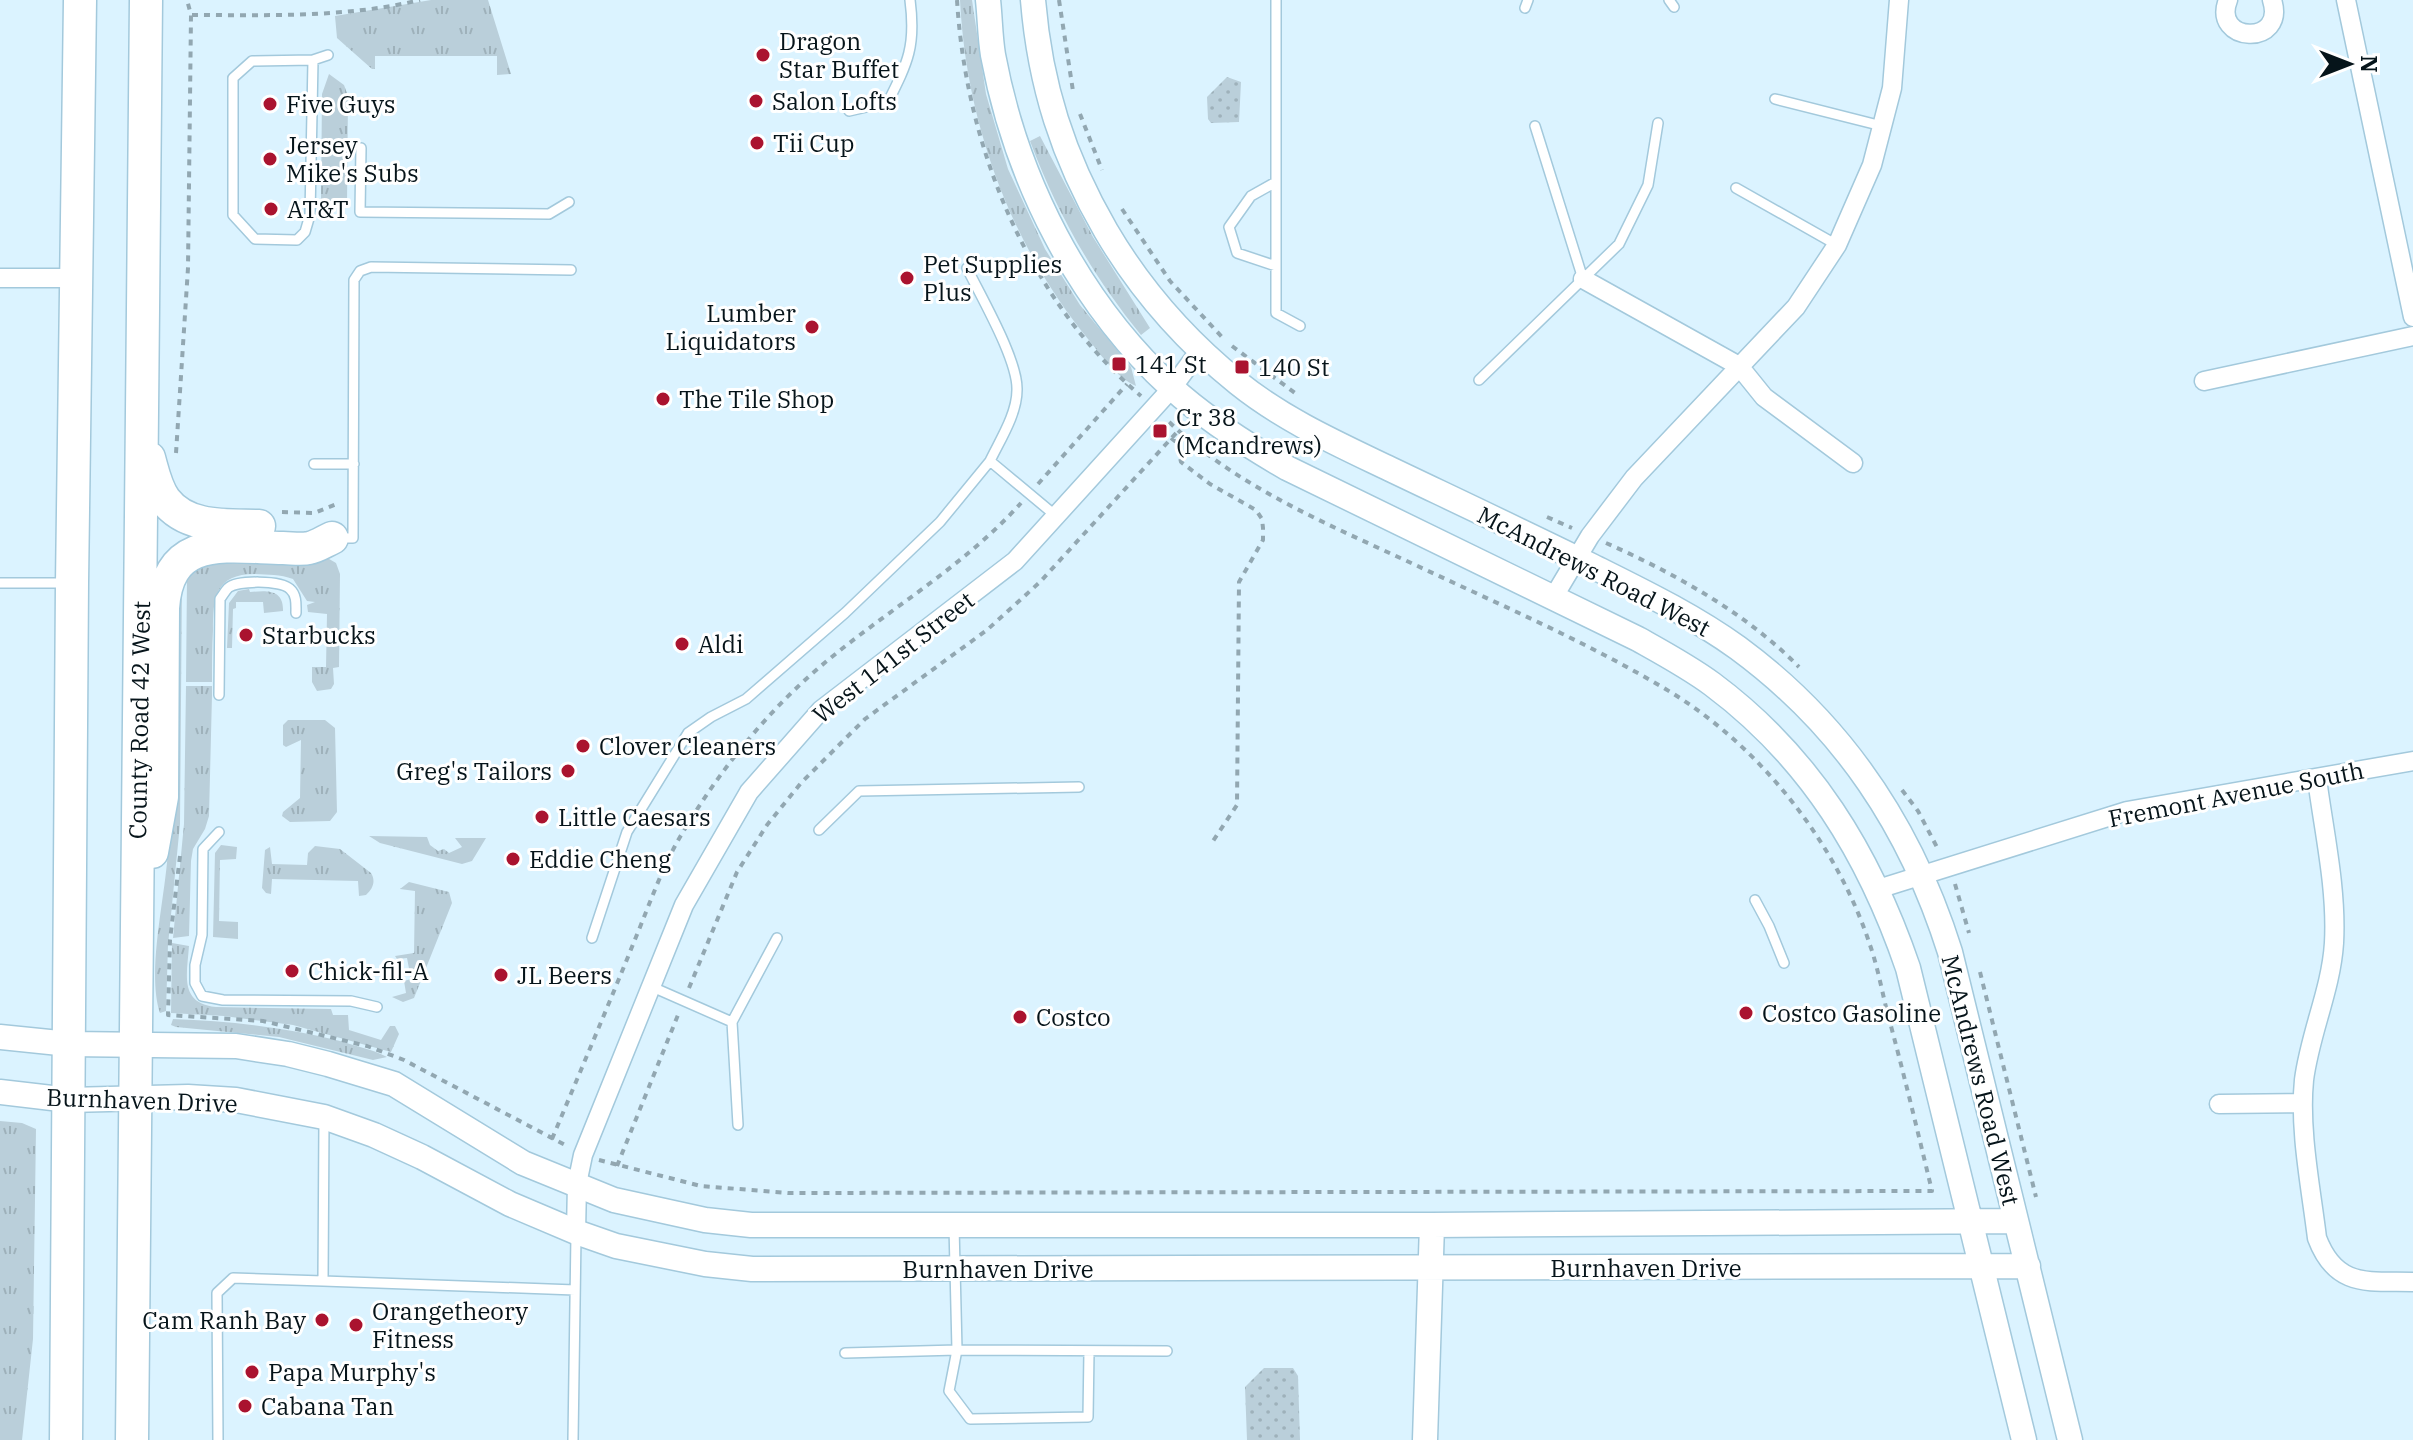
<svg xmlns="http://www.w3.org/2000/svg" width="2413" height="1440" font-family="'IBM Plex Serif',serif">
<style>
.grass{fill:url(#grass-tufts)}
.park{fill:url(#park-dots)}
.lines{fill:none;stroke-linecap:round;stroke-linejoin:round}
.lane-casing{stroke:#a3c9dc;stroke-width:12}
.street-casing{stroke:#a3c9dc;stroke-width:21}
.secondary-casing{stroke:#a3c9dc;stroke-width:27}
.highway-casing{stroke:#a3c9dc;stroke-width:35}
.path{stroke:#92a7b1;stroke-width:4;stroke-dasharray:6 6;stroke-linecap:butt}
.lane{stroke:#fff;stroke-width:9}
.street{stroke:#fff;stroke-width:18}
.secondary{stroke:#fff;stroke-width:24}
.highway{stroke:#fff;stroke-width:32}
.poi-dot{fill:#aa132f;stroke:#fff;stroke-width:3}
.labels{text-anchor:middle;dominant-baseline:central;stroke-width:6;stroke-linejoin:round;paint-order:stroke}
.poi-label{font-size:24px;fill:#06141a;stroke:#fff;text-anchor:start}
.street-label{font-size:24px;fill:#06141a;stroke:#fff}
</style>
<defs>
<pattern id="grass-tufts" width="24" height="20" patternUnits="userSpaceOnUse" patternTransform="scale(2)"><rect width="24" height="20" fill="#bacfda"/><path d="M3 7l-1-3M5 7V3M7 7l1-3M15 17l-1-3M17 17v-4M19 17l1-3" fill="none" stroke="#9eb1ba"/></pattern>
<pattern id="park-dots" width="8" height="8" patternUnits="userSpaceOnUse" patternTransform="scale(2)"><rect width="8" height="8" fill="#bacfda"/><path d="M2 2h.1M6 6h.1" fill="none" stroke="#9eb1ba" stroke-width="1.8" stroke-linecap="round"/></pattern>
</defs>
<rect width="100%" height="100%" fill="#dbf3ff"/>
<path class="grass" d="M431,0H488L511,74L497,75V56H375V69H372L337,38L335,16Z
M960,0H972L986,94L1008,169L1045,249L1080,305L1131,367L1136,386C1117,378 1101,355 1088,339C1010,244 966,122 960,0Z
M329,74L344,85L348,96L347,204L329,206L321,199L322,94Z
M1040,136L1093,237L1150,328L1141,335C1092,275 1057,213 1030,141Z
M324,556L336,563L340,574L339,667L333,668L334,684L331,689L317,691L312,682V667H326L327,614L308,612L307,605L315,602L307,601L293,579C280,574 268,575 255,574C215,574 213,598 213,630C212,648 212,665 212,682H186L187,578L191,564Z
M182,577L180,824L168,945L166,1011L160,1013C146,971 166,895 168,849C172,764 171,678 173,593Z
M249,589L250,592C263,591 284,587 283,611L264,613L263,602H236V608L233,609L232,648H227L229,603L238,591Z
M186,686H212V695L209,816L205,829L193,849L191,861L189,936L173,938L184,824Z
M288,720H325L335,728L337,812L330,821L290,822L282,816L283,812L300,798L301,740L286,747L283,745V725Z
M369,836L427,837L430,845L438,851L444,849L449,853L462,847L455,838H486L472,861L462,864L380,843Z
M221,845L237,847L236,859L220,860L219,921L238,922V939L213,937L215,853Z
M315,846L340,849L371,873C376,881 373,889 366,895L359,896L358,881L272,879L271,894L266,893L262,888L265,850L270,847L272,864L307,865L308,853Z
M409,882L449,892L452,903L414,998L403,1002L392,997L406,993L404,981L411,979L407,958L397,959L395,956L414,953L415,891L400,889Z
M172,943L189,946C187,975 179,1003 216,1007L331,1009L333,1015H348L349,1030L381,1040L390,1026H395L399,1034L391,1052L293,1025L224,1016L171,1013Z
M173,1019C229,1021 285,1027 340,1041C355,1046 372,1049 387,1057L373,1060L279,1037L176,1027L171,1025Z
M0,1121L22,1123L36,1129L33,1339L22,1440H0Z"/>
<path class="park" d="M1227,77L1241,82L1239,122L1211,123L1208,119L1207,97Z
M1264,1368H1293L1298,1376L1300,1440H1247L1245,1387Z"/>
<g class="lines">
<g class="lane-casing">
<path id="lane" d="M1276,0V313L1300,326
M1669,0L1674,7
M1525,8L1528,0
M313,60L310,215L305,232L297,240L255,239L233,215V78L252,61L313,60L328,55
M1775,99L1882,126
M849,111L888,102C908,62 916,46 910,0
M1535,126L1583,279
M361,148L360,212L549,214L569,202
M1276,182L1251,196L1229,227L1237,253L1276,266
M1736,188L1837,245
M967,268C981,297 1018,360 1017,390C1017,414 1000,440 990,461L1056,516
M1479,380L1619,244L1648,185L1658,123
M314,464H354
M337,538H353L354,280L360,271L371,267L571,270
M0,583H65
M219,695L220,599C223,595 225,591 228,588C237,580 281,580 290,589C297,595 296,605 296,613
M819,830L859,791L1079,787
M219,832L203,849L202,935L195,965V983L202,996L223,1000L351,1001L377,1007
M1755,900L1769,926L1784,963
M592,938L627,832L688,733L711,717L746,699L845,613L940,522L990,461
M650,986L732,1022L738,1125
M732,1022L777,938
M324,1121L323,1281L575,1290
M954,1226L957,1350L1167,1351
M845,1353L957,1350L949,1391L970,1419L1088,1417L1089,1352
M218,1440L217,1293L233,1278L323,1281
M573,1440L576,1235"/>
</g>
<g class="street-casing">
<path id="street" d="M2228,0C2211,43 2287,47 2272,0
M2346,0L2413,317
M0,278H76
M1583,279L1739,366L1764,397L1853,463
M2204,381L2413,336
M1553,598L1590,536L1634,478L1796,307L1837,245L1872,165L1892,88L1899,0
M2317,779C2324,832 2337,889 2334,943C2331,990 2310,1033 2304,1080C2299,1130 2311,1188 2317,1238C2336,1288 2367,1281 2413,1282
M1878,889L2127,811L2413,761
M2219,1104L2302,1103
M576,1232L577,1184L583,1155L684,905L749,792L821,710L1015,561L1172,388L1200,350"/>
</g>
<g class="secondary-casing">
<path id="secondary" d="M988,0C990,18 990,37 993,55C1016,179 1078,302 1172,388C1206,419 1247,445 1287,468L1638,639C1663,653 1689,667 1712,684C1810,757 1869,854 1908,968L2024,1440
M1033,0C1040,85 1063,157 1106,231C1140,289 1186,341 1238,383C1284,420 1338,444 1390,469C1457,501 1525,533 1592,566C1642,591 1692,615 1738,648C1844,726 1911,828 1950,952L2070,1440
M0,1037L69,1044L236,1046L288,1054L328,1064L394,1084L523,1163L614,1200L705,1220L751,1225H1432L2016,1221
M0,1092L69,1100L188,1097L236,1100L324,1117L374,1135L422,1157L510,1204L576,1232L616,1246L705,1264L752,1269L2028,1266
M1425,1440L1432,1225"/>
</g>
<g class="highway-casing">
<path id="highway" d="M149,458C153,472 156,488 165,500C187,529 227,525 259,526
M152,852L162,797L163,608C168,533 227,547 283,548C291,548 301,550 309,548C316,547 325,541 332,538
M66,1440L72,583L80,0
M132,1440L146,0"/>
</g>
<path class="path" d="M957,0C966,147 1027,299 1141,396
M1059,0L1073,91
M192,15C268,15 345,18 420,0
M1080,114L1102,170
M1122,209L1170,281L1222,337
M1232,346L1295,393
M1171,438L1176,442L1181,462L1210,484L1256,510L1262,519L1263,528V540L1239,582L1237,805L1213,841
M176,453L188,268L191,15L187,0
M1038,484L1127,384
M282,512L314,513L339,503
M1547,517L1572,528
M1606,543C1674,573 1746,613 1799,667
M1902,790L1918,811L1939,851
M180,856L170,940L168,1015L263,1021L367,1046L404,1060L569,1147
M1955,884L1969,933
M1980,972L2036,1197
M689,988L737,872L767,825L801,783L865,719L987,630L1040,582L1178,431
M552,1139C580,1072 609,1004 636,937C650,903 662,868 680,837C714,779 756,725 805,680C874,617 958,573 1021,503
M599,1160L701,1186L788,1193L1932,1191C1918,1133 1904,1074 1888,1015C1882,992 1878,968 1870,945C1836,841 1757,742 1662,687C1586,642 1503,606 1424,569C1335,527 1240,490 1168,421
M617,1166L678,1015"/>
<use href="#lane" class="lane"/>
<use href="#street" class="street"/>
<use href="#secondary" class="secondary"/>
<use href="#highway" class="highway"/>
</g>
<g class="poi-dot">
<circle cx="763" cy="55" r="8"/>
<circle cx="756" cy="101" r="8"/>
<circle cx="270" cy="104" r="8"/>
<circle cx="757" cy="143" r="8"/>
<circle cx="270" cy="159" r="8"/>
<circle cx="271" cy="209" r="8"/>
<circle cx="907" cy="278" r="8"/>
<circle cx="812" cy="327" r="8"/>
<rect x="1111" y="356" width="16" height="16" rx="4"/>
<rect x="1234" y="359" width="16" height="16" rx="4"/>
<circle cx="663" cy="399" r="8"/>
<rect x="1152" y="423" width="16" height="16" rx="4"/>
<circle cx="246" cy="635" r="8"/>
<circle cx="682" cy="644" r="8"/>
<circle cx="583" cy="746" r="8"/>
<circle cx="568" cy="771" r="8"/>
<circle cx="542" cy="817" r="8"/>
<circle cx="513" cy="859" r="8"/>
<circle cx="292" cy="971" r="8"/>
<circle cx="501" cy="975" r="8"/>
<circle cx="1746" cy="1013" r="8"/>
<circle cx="1020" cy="1017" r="8"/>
<circle cx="322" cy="1320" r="8"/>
<circle cx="356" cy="1325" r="8"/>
<circle cx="252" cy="1372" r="8"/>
<circle cx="245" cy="1406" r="8"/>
</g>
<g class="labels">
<g class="poi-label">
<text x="779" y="41">Dragon<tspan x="779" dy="28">Star Buffet</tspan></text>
<text x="772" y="101">Salon Lofts</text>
<text x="286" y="104">Five Guys</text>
<text x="773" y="143">Tii Cup</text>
<text x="286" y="145">Jersey<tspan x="286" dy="28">Mike's Subs</tspan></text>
<text x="287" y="209">AT&amp;T</text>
<text x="923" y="264">Pet Supplies<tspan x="923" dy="28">Plus</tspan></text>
<text x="796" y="313" text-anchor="end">Lumber<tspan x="796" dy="28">Liquidators</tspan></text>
<text x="1135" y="364">141 St</text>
<text x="1258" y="367">140 St</text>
<text x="679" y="399">The Tile Shop</text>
<text x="1176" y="417">Cr 38<tspan x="1176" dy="28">(Mcandrews)</tspan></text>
<text x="262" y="635">Starbucks</text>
<text x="698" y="644">Aldi</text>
<text x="599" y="746">Clover Cleaners</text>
<text x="552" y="771" text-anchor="end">Greg's Tailors</text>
<text x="558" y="817">Little Caesars</text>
<text x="529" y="859">Eddie Cheng</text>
<text x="308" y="971">Chick-fil-A</text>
<text x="517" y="975">JL Beers</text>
<text x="1762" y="1013">Costco Gasoline</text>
<text x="1036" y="1017">Costco</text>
<text x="372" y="1311">Orangetheory<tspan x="372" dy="28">Fitness</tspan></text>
<text x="306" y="1320" text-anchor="end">Cam Ranh Bay</text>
<text x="268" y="1372">Papa Murphy's</text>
<text x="261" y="1406">Cabana Tan</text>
</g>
<g class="street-label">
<text transform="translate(1594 571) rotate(27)">McAndrews Road West</text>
<text transform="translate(893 657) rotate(-38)">West 141st Street</text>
<text transform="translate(139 720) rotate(-89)">County Road 42 West</text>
<text transform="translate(2236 794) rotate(-11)">Fremont Avenue South</text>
<text transform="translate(1981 1080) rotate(76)">McAndrews Road West</text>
<text transform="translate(142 1100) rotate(2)">Burnhaven Drive</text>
<text x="1646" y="1268">Burnhaven Drive</text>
<text x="998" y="1269">Burnhaven Drive</text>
</g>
</g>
<g transform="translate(2349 64) rotate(90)" stroke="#ffffff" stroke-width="6" paint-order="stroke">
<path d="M0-6L14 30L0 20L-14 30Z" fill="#06141a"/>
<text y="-12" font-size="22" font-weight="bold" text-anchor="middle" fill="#06141a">N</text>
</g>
</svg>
